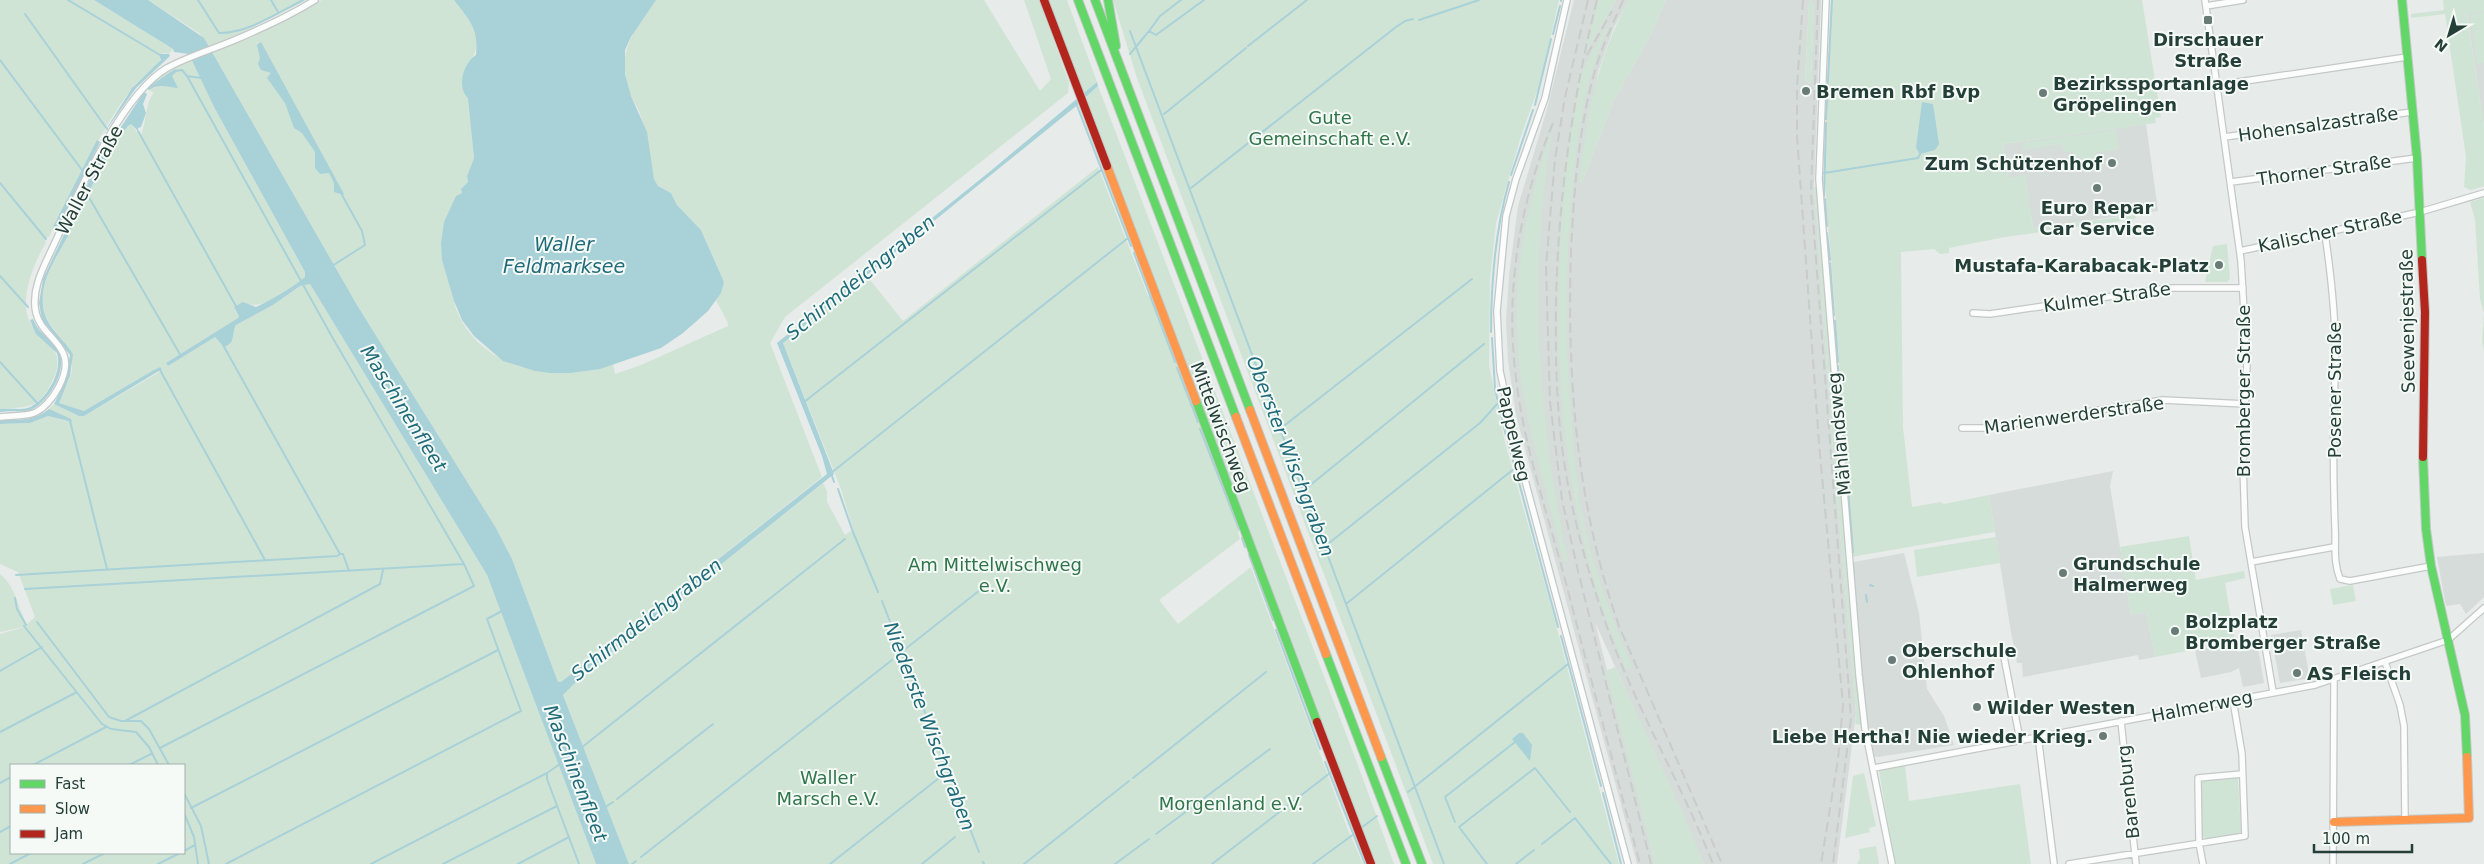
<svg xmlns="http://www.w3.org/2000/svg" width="2484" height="864" font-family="'DejaVu Sans',sans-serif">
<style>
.built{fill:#d5dcd9;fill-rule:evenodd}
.green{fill:#d0e4d6;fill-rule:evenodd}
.water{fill:#a9d1d8}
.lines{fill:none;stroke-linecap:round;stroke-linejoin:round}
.stream{stroke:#a9d1d8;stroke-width:2}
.street-casing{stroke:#c4c8c6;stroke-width:8}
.fast-casing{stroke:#c2c9c6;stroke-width:10}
.slow-casing{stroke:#c2c9c6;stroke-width:10}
.jam-casing{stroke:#c2c9c6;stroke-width:10}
.street{stroke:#fbfcfc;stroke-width:5.5}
.fast{stroke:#63d668;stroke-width:8}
.slow{stroke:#ff974d;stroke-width:8}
.jam{stroke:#b3261e;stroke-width:8}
.rail{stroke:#c8ccca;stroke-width:2;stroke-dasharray:10 5;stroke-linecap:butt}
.poi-dot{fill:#687b76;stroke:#f5faf7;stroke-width:2}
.labels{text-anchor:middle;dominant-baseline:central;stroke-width:4;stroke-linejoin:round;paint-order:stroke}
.poi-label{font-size:18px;font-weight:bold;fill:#243f38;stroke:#f5faf7;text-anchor:start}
.park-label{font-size:18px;fill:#2f754a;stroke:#f5faf7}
.street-label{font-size:18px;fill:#243f38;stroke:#f5faf7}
.water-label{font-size:19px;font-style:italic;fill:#1f6b7a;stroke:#f5faf7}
</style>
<rect width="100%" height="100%" fill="#e7ebe9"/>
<path class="built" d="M1574,0H1599L1586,51L1616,0H1629L1614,27L1598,72L1582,183L1612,104L1651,34L1666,0H1821L1814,187L1834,463L1856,713L1837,864H1704L1595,622L1655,864H1637L1516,415L1508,360L1506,321L1509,276L1518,206L1546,113ZM1809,2H1814L1811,83L1805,82Z
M2484,11V127L2467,13Z
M2146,124L2158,211L2033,228L2025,176L2008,178L2003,144Z
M2113,471L2110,486L2131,615L2146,612L2155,657L2139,660L2138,655L2023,677L2022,663H2017L2011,632L1989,495Z
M1904,553L1919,613L1927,689L1944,716L1954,745L1878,757L1874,756L1865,712L1856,621L1854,562Z
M2484,553V597L2466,614L2460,604L2446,606L2437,557Z
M2301,630L2309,674L2306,679L2280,683L2271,635Z
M2235,642L2238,652L2258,648L2264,683L2243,687L2239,668L2231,672L2201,678L2195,650Z"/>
<path class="green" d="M0,0H94L173,49L169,54L163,53C160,67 142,76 133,87C98,133 75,185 49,237L45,238L46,242C35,262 25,284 26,308C29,344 74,339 51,384C37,411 26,406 0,409Z
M148,0H307L239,34L209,46L199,33Z
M322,0H454C472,24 489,39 466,67L474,158L467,176L468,182L461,189L462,194L456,196C450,212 444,225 442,243C440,259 447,276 452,290C454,297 454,303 456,309C481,371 556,384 613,364L615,374L641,365L728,326V323L716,300L724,282L701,230L677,205L671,193L658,186L654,179C649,157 647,132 639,111C637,105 632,100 630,94C616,51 632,34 656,0H984L1040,91L1051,79L1024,0H1039L1069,83L1068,93L785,317L770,343L822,477L561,682H558L512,559L496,528L357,305L212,52Z
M1048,0H1067L1097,82L1083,94Z
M1113,0H1559L1541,80L1520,139L1496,223L1490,280L1489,365L1505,443L1550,602L1619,864H1433L1137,78Z
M1599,0H1616L1585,53L1597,6Z
M1629,0H1666L1651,34L1612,104L1582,183H1579C1587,116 1596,60 1629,0Z
M1831,0H2142L2161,117L2155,118L2156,123L2003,144L2008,178L2025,175L2033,228L2136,215L2135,219L2005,237L1949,248V253L1940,254L1934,249L1901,252L1903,427L1912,507L1941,502L1944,504L1989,495L1995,532L1851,557L1845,433L1824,173Z
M2443,0H2484V11L2467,14L2484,127V186L2471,190L2464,187L2466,157L2445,14L2411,18V14L2444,10Z
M1809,1L1814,2L1811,83L1805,82Z
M2484,12V63L2477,64L2470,15Z
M1606,27L1608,28C1587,74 1579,124 1574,174C1565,257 1564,340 1572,423C1575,458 1577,494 1585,528C1596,576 1613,622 1632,667L1626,669C1563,522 1550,364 1563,206C1566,171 1570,135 1577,101C1578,93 1578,82 1581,75C1588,59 1597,44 1606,27Z
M193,60L214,107L305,272V277C290,289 266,309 247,304L238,318L166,363L168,366L215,337H232L236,325L273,305L300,286L310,284L487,575L596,864H0V634L28,626L0,632V574C17,588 17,607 27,624L35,617L18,572L0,564V424L30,423L48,416L69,422L51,411L49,409L54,404L79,416H84L161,371L160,367L84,411L59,403C60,393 71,381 72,369C75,341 45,331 43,305C41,277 58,256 70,232C88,195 102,159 128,125L131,124L140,137C147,124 145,101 154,93L145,88L169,70ZM11,765H184V853H11Z
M1098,86L1356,760L1394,864H1375L1085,98Z
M1553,128C1527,273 1538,418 1568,561L1564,562C1550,505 1533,450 1523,392C1508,304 1522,211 1553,128Z
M2116,130L2119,149L2094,153L2096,166L2082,168L2081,156L2074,157L2073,151L2064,152L2062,144L2023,150L2022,143Z
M1098,167L1148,296H1153L1240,529L1238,533L1240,539L1159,600L1178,624L1251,567L1348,830L1363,864H629L563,695L582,676L823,483L827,491V502L845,535L853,529L841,489L783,343L867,276L903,321Z
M1814,187H1818L1848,588L1862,725L1855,724L1856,713L1834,463Z
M2484,198V352L2482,341L2484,313L2480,299L2475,219L2470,202Z
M2227,244L2230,279L2227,282H2205L2213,246Z
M2189,536L2196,580L2244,571L2245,578L2225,583L2235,642L2155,657L2146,612L2131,615L2120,547Z
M1996,537L2000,563L1917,577L1914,550Z
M2353,585L2356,601L2333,605L2330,589Z
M1615,667L1682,811L1704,864H1655L1606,671Z
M1905,765L1909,801L2020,784L2031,864H1895L1879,771Z
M1864,773L1876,826L1869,828L1870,832L1845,838L1853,776Z
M2238,777L2241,833L2208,839L2203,837L2200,832V780Z
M1876,846L1879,864H1857L1860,858L1859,849Z"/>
<path class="water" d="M94,0H148L204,38L357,305L496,528L512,559L558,682H561L827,474L822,456L777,343L993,169L1097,82L1098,86L1075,107L783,343L834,474L582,676L563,695L629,864H596L487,575L310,284L300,286L273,305L236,325C231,335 236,343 224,347L215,337L168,366L166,363L238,318L239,316L234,307L243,302L256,307C273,299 290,289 305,277V272L214,107L189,54L174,52L173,49Z
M454,0H656L631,37L625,50V74L631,96L647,132L654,179L658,186L671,193L677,205L701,230L724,282L721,293L708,311L683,333L661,348L600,369L571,373H550L535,371L503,361L474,336L462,320L454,301L442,260L441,244L444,222L456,196L462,193L461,189L468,182L467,176L474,158L468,98C456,87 464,62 476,55C479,28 469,20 454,0Z
M261,42L344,194L343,195L334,192V183L329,173L320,174L315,168V152L302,133L294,128L285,103L267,78L271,73L261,70L258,64L260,58L257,45Z
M159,54H169L170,56L136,88L102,136L132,88L161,60Z
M175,69L177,71L172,76L178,88C167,87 158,83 149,90L147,88Z
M144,92L147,94L143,104L146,113L141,127L138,128V131L131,124L128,126C101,160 89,195 70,232C58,256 40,278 43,306C45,326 63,338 73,354L70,376L59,403L84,411L154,370L160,367L162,369L84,416H79L54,404L65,382L70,355L42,320L39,303L43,279L98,162Z
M1922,102L1933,104L1939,144L1935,150L1920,154L1916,148Z
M97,140L100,142L60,223L55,229L53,227Z
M33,319C39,335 52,338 59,352C68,370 48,403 31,410C21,413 10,410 0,412V409C8,408 20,410 28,408C46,401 63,372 57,353L36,334L30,320Z
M49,409L71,419L72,422L48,416L30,423L0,424V421L4,420C21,420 35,420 49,409Z
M1519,733H1523L1532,745L1530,761L1512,739Z"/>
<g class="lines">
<path class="stream" d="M68,0L160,55
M198,0L219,33C249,33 277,13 303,0
M271,0L278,12
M1561,1V0
M25,14L107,129
M1419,20L1479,0
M1130,31L1444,864
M1149,31L1160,16L1181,0
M1553,34L1560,6
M1248,46L1307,0
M1130,54L1149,31L1156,35L1204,0
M0,60L82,170
M175,71L182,70L187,76L201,78
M1076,103L1131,246
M1535,105L1551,39
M1164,114L1246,48
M1826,119L1832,0
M138,131L237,308
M1824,173L1918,158L1920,154
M1511,175L1533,110
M0,183L46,239
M1191,188L1396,27L1405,21L1413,19
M87,194L181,356
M1824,196L1826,123
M1825,199L1827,226
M1827,233L1830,260
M1134,253L1175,362
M1830,263L1834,315
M332,266L365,245L362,231L342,195
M0,276L28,307
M1835,321L1838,362
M1491,332C1491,280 1495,231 1509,182
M1492,338L1495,389L1506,436
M223,345L340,554H343L349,571
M0,362L38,404
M1838,366L1844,438
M1177,368L1198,422
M160,370L265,560
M804,402L1101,170
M70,421L107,569
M1285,425L1472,279
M1200,429L1239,529
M1508,442L1558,627
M1844,442L1847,472
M1847,476L1853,552
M834,482L831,473L1128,238
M838,489L853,532L878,592
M1303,491L1484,344
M1242,538L1245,547
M1324,547L1480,423L1498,403
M1249,555L1273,620
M1853,563L1854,576
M16,575L337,556L340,554
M1870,585L1873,586
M25,589L464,564
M1866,595L1867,602
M15,598L17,609L26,625
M882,601L979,852
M1346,604L1515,468
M37,622L109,717L121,721H141L149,729L169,765
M24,626L102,724L111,729L136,732L149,747L158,765
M1276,630L1320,749
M1561,636L1601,786
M899,654L980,590
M0,671L42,647
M125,721L380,584L383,570
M0,732L77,692
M160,748L474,586L464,564L331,335L187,76
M581,748L845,539
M1325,762L1365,864
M560,764L547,773V779L579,864
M33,765L106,727
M129,765L151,754
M1133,778L1266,672
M0,783L11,777
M1408,792L1568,664
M184,793L201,826L209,864
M1603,793L1621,864
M617,799L713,724
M191,808L498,650
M604,808L613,802
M184,813L194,837L198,864
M1455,822L1445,797L1515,742
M1361,828L1377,816
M0,832L11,826
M1156,834L1270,749
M1542,844L1575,818L1611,864
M184,851L195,845
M641,857L892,660
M983,862L984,864
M10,864L31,853
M83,864L105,853
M158,864L180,853
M226,864L521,711L487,619L502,611
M371,864L547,773
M443,864L557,806
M518,864L569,837
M632,864L636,861
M830,864L939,778
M922,864L955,837
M1024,864L1129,781
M1115,864L1149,839
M1212,864L1330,773
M1313,864L1354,834
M1487,864L1459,827L1535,768L1570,812
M1516,864L1534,850"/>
<g class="street-casing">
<path id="street" d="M1567,0L1545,98L1516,179L1506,216L1497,311L1500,371L1518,454L1628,864
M1826,0L1819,179L1823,231L1859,675L1865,729L1892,864
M2205,0L2241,261L2247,363L2243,464L2245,527L2273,692
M2206,6L2243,0
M2218,85L2407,57
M2224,137L2412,112
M2231,182L2417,158
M2325,234C2332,281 2337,327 2335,374C2333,425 2333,476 2335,527C2336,545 2333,562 2340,579L2350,581L2431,566
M2240,251L2420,212L2484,193
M1973,313L1990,314L2168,288H2243
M0,417C11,415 23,417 34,413C52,406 72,371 63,353C56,338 40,330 36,313C31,291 42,270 51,251C74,202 121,94 167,68C189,56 214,49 237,39C263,28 291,15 315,0
M1962,428H1985L2163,400L2246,404
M2251,562L2334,547
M1999,653L2004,657L2020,740
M2385,662L2400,705L2404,726L2405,820
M2121,721L2136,864
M2038,736L2054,864
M1874,768L2315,685L2448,640L2484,608
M2069,864L2245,836L2242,754L2233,700
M2203,864L2199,843L2198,778L2242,774
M2333,864L2334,679"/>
</g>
<g class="fast-casing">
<path id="fast" d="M1078,0L1236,417
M1095,0L1250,410
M1108,0L1116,46
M2402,0L2417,158L2422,260
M1196,401L1317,722
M2423,457L2426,529L2431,566L2465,715L2467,757
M1326,654L1406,864
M1381,757L1422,864"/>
</g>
<g class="slow-casing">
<path id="slow" d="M1107,166L1196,401
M1250,410L1381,757
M1236,417L1326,654
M2334,822L2469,818L2467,757"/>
</g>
<g class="jam-casing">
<path id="jam" d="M1044,0L1107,166
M2422,260L2425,312L2423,457
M1317,722L1371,864"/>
</g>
<use href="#street" class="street"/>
<use href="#fast" class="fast"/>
<use href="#slow" class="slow"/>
<use href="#jam" class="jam"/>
<path class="rail" d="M1588,0L1565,97L1555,159L1546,266L1550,402L1562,500L1578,571L1651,864
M1597,0C1572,100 1558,200 1556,303C1555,368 1557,436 1571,500C1580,544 1593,587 1608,630C1637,710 1682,785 1713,864
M1623,0C1614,22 1603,44 1596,67C1579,125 1574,189 1571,250C1567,379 1576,503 1619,626L1722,864
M1803,0L1797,87V136L1819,443L1843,705L1838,759L1821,864
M1818,0L1811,193L1851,718L1833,864
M1587,55L1612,11
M1553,123C1519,204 1505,291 1516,378C1524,447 1548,515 1566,583C1590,676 1615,770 1640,864"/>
</g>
<g class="poi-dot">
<rect x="2203" y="15" width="10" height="10" rx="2.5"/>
<circle cx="1806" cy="91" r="5"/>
<circle cx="2043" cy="93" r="5"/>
<circle cx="2112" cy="163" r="5"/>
<circle cx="2097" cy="188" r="5"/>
<circle cx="2219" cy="265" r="5"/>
<circle cx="2063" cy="573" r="5"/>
<circle cx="2175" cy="631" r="5"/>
<circle cx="1892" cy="660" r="5"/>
<circle cx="2297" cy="673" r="5"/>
<circle cx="1977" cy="707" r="5"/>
<circle cx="2103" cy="736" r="5"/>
</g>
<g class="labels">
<g class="poi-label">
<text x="2208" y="39" text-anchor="middle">Dirschauer<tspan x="2208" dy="21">Straße</tspan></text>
<text x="2053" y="83">Bezirkssportanlage<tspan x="2053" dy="21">Gröpelingen</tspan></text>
<text x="1816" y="91">Bremen Rbf Bvp</text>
<text x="2102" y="163" text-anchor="end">Zum Schützenhof</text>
<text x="2097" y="207" text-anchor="middle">Euro Repar<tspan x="2097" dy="21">Car Service</tspan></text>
<text x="2209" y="265" text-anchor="end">Mustafa-Karabacak-Platz</text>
<text x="2073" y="563">Grundschule<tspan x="2073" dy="21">Halmerweg</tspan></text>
<text x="2185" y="621">Bolzplatz<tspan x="2185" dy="21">Bromberger Straße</tspan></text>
<text x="1902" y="650">Oberschule<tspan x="1902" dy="21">Ohlenhof</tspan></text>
<text x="2307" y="673">AS Fleisch</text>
<text x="1987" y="707">Wilder Westen</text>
<text x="2093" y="736" text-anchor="end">Liebe Hertha! Nie wieder Krieg.</text>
</g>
<g class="park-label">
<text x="1330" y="117">Gute<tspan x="1330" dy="21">Gemeinschaft e.V.</tspan></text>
<text x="995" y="564">Am Mittelwischweg<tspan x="995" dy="21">e.V.</tspan></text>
<text x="828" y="777">Waller<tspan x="828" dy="21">Marsch e.V.</tspan></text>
<text x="1231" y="803">Morgenland e.V.</text>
</g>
<g class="street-label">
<text transform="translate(2318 124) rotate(-8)">Hohensalzastraße</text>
<text transform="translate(2324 170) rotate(-8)">Thorner Straße</text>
<text transform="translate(89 180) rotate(-62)">Waller Straße</text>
<text transform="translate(2330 231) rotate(-12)">Kalischer Straße</text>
<text transform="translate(2107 297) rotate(-8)">Kulmer Straße</text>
<text transform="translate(2407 321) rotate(-91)">Seewenjestraße</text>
<text transform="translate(2334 390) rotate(-90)">Posener Straße</text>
<text transform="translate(2243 391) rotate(-90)">Bromberger Straße</text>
<text transform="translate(2074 415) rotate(-8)">Marienwerderstraße</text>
<text transform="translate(1221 427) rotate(69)">Mittelwischweg</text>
<text transform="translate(1514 434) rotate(77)">Pappelweg</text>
<text transform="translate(1839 434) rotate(-95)">Mählandsweg</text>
<text transform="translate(2202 706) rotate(-11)">Halmerweg</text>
<text transform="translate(2128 792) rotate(-96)">Barenburg</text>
</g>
<g class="water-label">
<text x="564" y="244">Waller<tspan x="564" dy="22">Feldmarksee</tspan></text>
<text transform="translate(860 277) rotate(-39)">Schirmdeichgraben</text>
<text transform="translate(404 408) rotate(58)">Maschinenfleet</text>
<text transform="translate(1291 456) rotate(69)">Oberster Wischgraben</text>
<text transform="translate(646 619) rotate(-38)">Schirmdeichgraben</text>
<text transform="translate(930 726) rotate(69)">Niederste Wischgraben</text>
<text transform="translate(576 773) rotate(69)">Maschinenfleet</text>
</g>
</g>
<rect x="10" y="764" width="175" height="90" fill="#f5faf7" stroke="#a1afab"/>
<rect x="20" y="780" width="25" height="8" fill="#63d668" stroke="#a1afab"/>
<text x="55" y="789" font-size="15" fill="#243f38">Fast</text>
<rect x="20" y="805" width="25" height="8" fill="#ff974d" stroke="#a1afab"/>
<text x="55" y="814" font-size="15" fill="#243f38">Slow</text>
<rect x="20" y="830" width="25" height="8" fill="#b3261e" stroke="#a1afab"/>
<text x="55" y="839" font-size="15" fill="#243f38">Jam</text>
<g transform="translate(2449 35) rotate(218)" stroke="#f5faf7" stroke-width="4" paint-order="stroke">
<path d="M0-4L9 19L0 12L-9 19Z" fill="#243f38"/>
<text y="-8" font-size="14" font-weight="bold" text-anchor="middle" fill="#243f38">N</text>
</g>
<path d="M2314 844v8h98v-8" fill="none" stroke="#243f38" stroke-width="2.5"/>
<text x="2322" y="844" font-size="15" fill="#243f38" stroke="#f5faf7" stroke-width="4" paint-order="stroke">100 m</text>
</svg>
